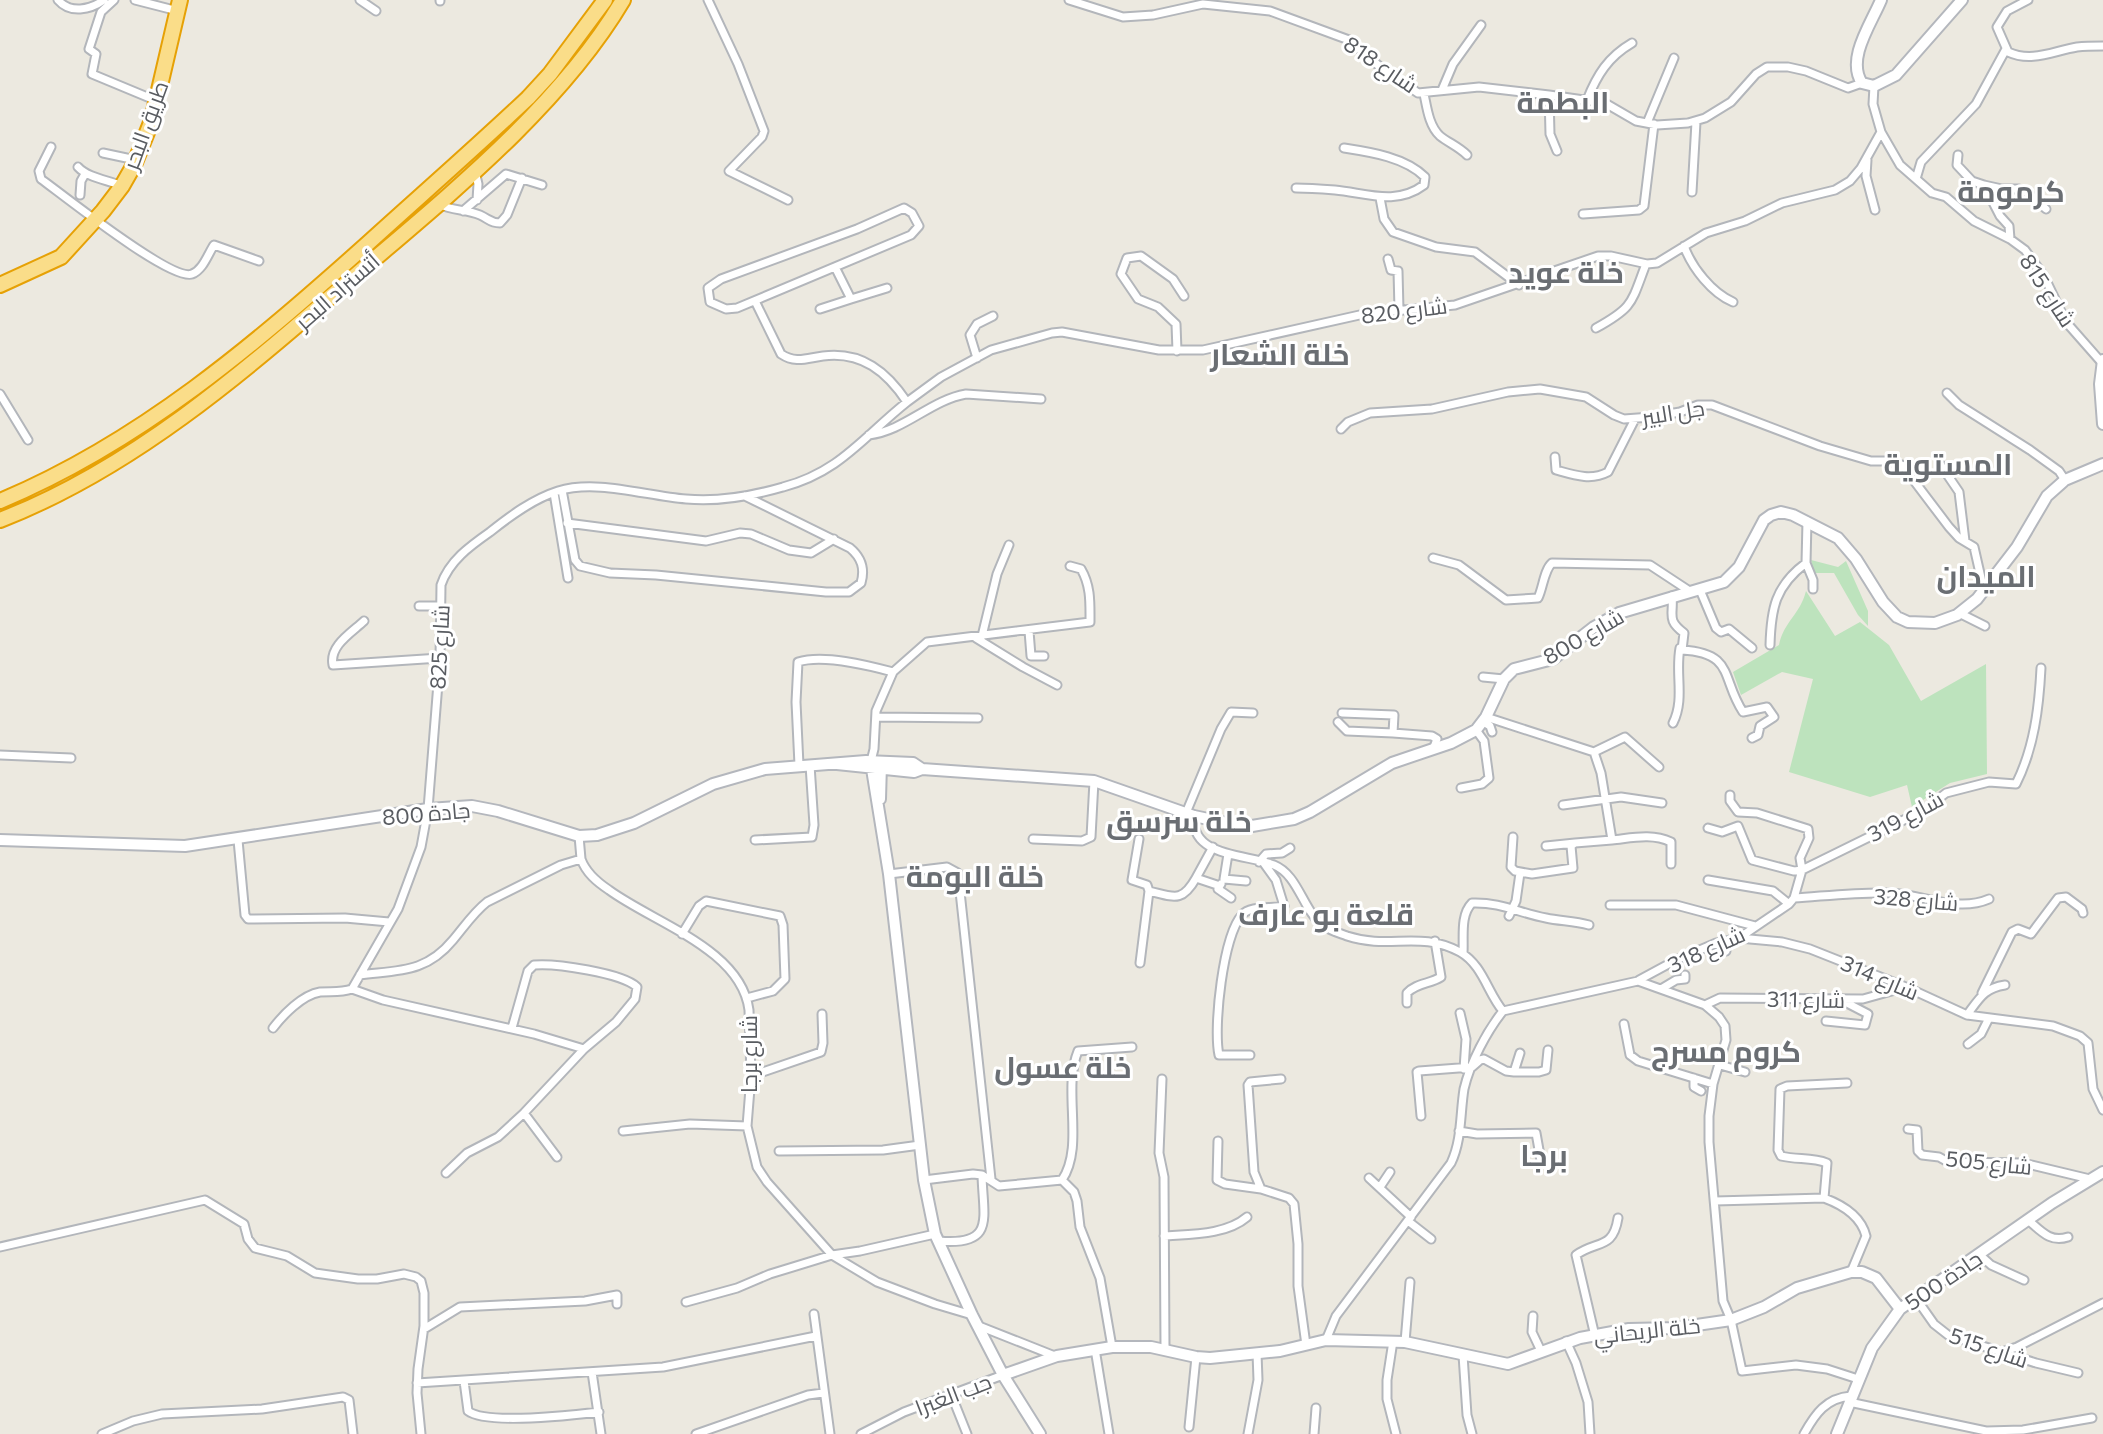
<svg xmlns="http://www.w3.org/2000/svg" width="2103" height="1434" font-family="Commissioner,Cairo,sans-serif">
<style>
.grass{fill:#bde3bd}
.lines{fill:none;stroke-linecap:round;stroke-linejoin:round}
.street-casing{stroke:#b3b6bb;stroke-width:11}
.secondary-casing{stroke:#b4b7bd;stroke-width:14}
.highway-casing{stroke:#e6a106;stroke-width:18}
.street{stroke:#fff;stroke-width:7}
.secondary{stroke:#fff;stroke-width:10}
.highway{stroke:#fadd89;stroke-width:14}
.labels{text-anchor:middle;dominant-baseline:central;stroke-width:6;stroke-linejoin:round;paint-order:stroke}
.street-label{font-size:22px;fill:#595c61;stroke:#fff}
.district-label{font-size:30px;font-weight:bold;fill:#6a6e73;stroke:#fff}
</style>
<rect width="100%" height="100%" fill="#ece9e0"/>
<path class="grass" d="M1811,560L1838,567L1846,561L1868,611V626L1858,615L1834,573H1814Z
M1806,591L1835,636L1860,622L1889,645L1921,701L1986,664L1987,774L1950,783L1912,807L1907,785L1870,797L1789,772L1813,679L1782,672L1741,695L1733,672L1779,645C1784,621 1800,615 1806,591Z"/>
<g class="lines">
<g class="street-casing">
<path id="street" d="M58,0C70,14 90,10 104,0
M114,0L101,12L89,49L96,54L92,74L157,101
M135,0L178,11
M360,0L376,11
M440,0V1
M708,0L738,64L764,131L762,137L729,171L788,200
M1069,0L1123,17L1153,15L1203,4L1270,11L1349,40L1379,66L1418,93L1479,87L1549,95L1605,103L1636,121L1657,125L1688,123L1705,118L1731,102L1756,74L1767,67H1788L1806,71L1848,88L1862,83
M2028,0L2007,11L1997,27L2008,52C2032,63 2053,51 2077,47C2086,46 2095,46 2103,46
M1874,86L1873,104L1881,132L1900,165L1932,193L1946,197L1974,221L2010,239L2025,250L2044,276L2066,322L2103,364
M1442,90L1453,64L1481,25
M1424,94C1427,108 1429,126 1440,136C1449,143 1459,147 1467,155
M1549,95L1550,134L1557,151
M1587,100C1597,75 1608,57 1632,43
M1647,123L1674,58
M51,147L39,171L41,179C63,195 172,282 192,274C203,270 208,254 214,245L259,261
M103,153L136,160
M1958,155L1957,165L1972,181L1984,185L2000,216L2009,226L2010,239
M1867,160L1866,176L1875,210
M78,167C88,178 108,180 122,186
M475,171L478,184L477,200
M1916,179L1921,162L1976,104L2006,49
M1984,185L2002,189H2019L2028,193L2046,209
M1296,188C1309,188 1322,189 1335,190C1366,193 1396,206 1424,185L1425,177C1405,157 1370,152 1344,148
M1692,192L1696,122
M80,195L81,181L85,174
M1380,198L1384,219L1393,232L1436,247L1475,252L1519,285
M439,204C452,211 466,209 480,215C489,219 490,223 500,223L507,215L522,178
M904,208L912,213L919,226L911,235L737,308L726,309L710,302L708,288L721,279L857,229Z
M463,211L506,174L542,185
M1583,214L1639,210L1644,206L1654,124
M1684,246C1692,268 1712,293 1733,302
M1388,259L1391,270L1398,271L1399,310
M835,267L851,299L887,288
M755,301L781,354C796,364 807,358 823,356C862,351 887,372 907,402L941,377L991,350L1052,333L1062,332L1159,350H1203L1364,314L1455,305L1598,256H1611L1647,264L1657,263L1706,233L1745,221L1782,203L1835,190L1850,181L1861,168L1881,132
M820,309L851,299
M1596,328C1634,307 1631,303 1646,264
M1222,347L1225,357L1230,358L1237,354
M1177,351L1176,324L1158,307L1138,299L1121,274L1127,258L1141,256L1173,279L1184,296
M977,358L970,335L977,324L993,316
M1947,393L1959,405L2030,450L2059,471L2065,480
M0,394L28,440
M1341,429L1348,422L1370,413L1432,409L1508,392L1540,389L1586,397L1614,415L1624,419L1651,417L1680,412L1698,405H1712L1820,446L1871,461H1888L1902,465L1949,527L1959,538L1974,547L1984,591
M869,435C904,431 931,400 966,394L1041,399
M1555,457L1556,470C1574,475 1591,481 1608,472L1635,419
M1940,464L1959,492L1965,541
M562,490L575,560L580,566L610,573L656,575L826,592H849L861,583C865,569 862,558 850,548L745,496
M554,493L568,578
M567,523L706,541L740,533L751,534L789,550L811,553L834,539
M1433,558L1459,565L1506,600L1538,598C1543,588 1544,570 1552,563L1650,565L1691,592
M1806,563L1813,580V589
M1700,590L1716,628L1721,632L1729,629L1752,648
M1672,596C1674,616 1666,619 1684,633L1682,650C1735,653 1721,679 1743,712L1767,707L1774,717L1760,726L1758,735L1752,738
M419,606H440
M1959,613L1985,626
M364,621C351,633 329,646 333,665L440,658
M1029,631L1031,656H1044
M982,636L997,574L1009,545
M976,638L1023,667L1057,685
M1770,645C1771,609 1775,586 1806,563L1807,521
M1483,677L1504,679
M1342,713L1394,715L1393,733L1432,736L1437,739L1434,747
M876,717L978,718
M1486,717L1594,752L1601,773L1612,840L1575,843L1571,846L1573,868L1532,874L1515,871L1511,867L1513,837
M1482,721L1490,726L1492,732
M1338,722L1347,731L1393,733
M1673,723C1685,699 1675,674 1680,648
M1594,752L1625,737L1659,767
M0,755L71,758
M871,761L874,749L876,711L893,672L927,642L1090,622C1090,603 1091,586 1081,569L1070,566
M799,765L796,702L798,662C823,654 867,665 893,672
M1461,788L1482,784L1489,778L1484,741L1476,730
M1563,805L1621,797L1662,803
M1186,813L1221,729L1231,712L1253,713
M1194,816C1190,858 1248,854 1274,865C1299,875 1303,912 1324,926C1331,931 1339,933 1347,936C1390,950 1419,930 1460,952C1483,965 1488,994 1503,1011L1638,981L1705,1005L1719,1017L1725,1026L1726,1040L1713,1084L1709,1116V1142L1723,1301L1731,1320L1742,1371L1796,1365L1827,1369L1858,1379
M1708,828L1722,832L1738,826L1752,860L1794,871L1802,870L1924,810L1946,793L1989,782L2016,784C2034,748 2039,708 2041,668
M1033,839L1082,841L1091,837L1094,781
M1139,839L1132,880L1147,885L1149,891L1140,963
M238,840L245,915L248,919L345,918L389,922
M755,840L812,837L814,825L810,765
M1612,840C1632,838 1652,833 1671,842V864
M1546,846L1575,843
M1213,847L1196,878L1220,886
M1228,854L1224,879L1246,881
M581,859C586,873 597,882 609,890C654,923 741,949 749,1010L751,1076L747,1126L757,1167L767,1182L832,1255L877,1282L935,1304L972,1315
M1259,862L1266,854L1282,853L1290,848
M889,874L947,867L958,873L991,1179
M1708,880L1773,891L1789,904
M1221,884L1218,889L1231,898
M1149,891C1174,897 1182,903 1196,878
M1794,898C1825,896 1858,892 1889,893C1922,894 1957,913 1989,899
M1610,905H1676L1755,926
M1509,916L1516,901L1520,873
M682,934L699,906L706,901L780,916L783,925L785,979L773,991L747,998
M1739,938L1782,942L1810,949L1906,987L1967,1015L2053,1026L2080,1036L2088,1043L2093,1089L2103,1110
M1716,943L1726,951
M1463,953C1464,937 1460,915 1472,903C1501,902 1519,913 1546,918C1560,921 1574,921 1589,925
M360,975C399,970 426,973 453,940C464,927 474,912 487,902L561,865L581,859L579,836
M1639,980L1676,960L1716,943L1739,938L1789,904L1794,898L1802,870L1800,858L1809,838L1808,829L1757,813L1738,812L1730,801V795
M352,989L383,1000L534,1034L584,1049
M1661,989L1676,980L1685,979V975
M1982,993L2012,932L2018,929L2031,934L2058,898L2066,897L2082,909L2083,913
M1407,1003V993C1416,983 1430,984 1441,977L1435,941
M1705,1005L1720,998L1863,999L1906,987
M1460,1013L1466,1039L1464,1069
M1967,1015C1979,999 1984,988 2005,985
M1826,1021L1865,1025L1868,1014L1845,1002
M1624,1024L1630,1055L1638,1061L1713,1084
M273,1028C283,1015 302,995 320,992C331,991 340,993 352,989L398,909L421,847L428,809L440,658L441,585C449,561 470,546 490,532C510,516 533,499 558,491C597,479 646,496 686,499C718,502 752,496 783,487C840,472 863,437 907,402
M1968,1044L1981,1034L1988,1020
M1250,1055H1219C1213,1028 1223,935 1242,915C1250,905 1272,909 1284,906L1276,880L1263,862
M1720,1065L1745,1072
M1514,1072H1539L1546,1070L1548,1050
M751,1076L821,1052L823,1043L822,1014
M1694,1078V1087L1701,1091
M1162,1079L1159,1153L1164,1177L1165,1348
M1281,1079L1250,1082L1248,1085L1254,1172L1261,1189L1289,1198L1294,1204L1298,1244V1286L1306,1345
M524,1113L557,1157
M1421,1116L1417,1072L1419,1071L1472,1067L1480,1060L1484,1059L1506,1071L1514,1072L1520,1053
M1908,1129L1917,1130L1918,1151L1922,1155L1939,1157L1948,1162L2023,1163L2090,1179
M623,1131L690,1124L747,1126
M1459,1131L1477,1134L1536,1133L1541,1161
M1218,1141L1217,1180L1225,1184L1261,1189
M779,1151L883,1150L920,1145
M446,1173L467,1153L498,1137L524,1113L584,1049L616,1022L635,999L637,987C622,973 555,963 534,965L528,971L512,1028
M1369,1178L1411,1217
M924,1180L973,1174L982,1175L999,1186L1062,1180
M1380,1187L1390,1172
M1824,1198L1827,1163C1812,1157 1797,1160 1781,1156L1778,1150L1780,1089L1787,1086L1847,1083
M1715,1201L1824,1198C1843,1205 1861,1216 1866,1236L1851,1272
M2028,1220C2041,1231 2050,1243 2068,1237
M1408,1221L1431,1239
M1164,1236C1191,1234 1226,1235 1247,1217
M939,1241C996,1246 983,1218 982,1175
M0,1247L205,1200L244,1224L248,1239L255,1248L287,1256L315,1273L358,1279H377L404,1274L416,1277L421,1281L424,1293V1326L418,1369L417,1393L421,1434
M1980,1255L1991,1265L2024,1280
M1915,1297L1934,1324L1948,1335L2036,1363L2078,1373
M686,1302L737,1288L770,1274L832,1255L860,1251L935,1234
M814,1314L830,1434
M1533,1316L1532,1332L1541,1351
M979,1326L1055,1356
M424,1329L460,1307L585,1301L617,1295V1304
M1595,1336L1576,1255C1597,1240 1613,1250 1618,1218
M1326,1340L1336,1316L1451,1163C1462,1140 1460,1114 1464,1089C1470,1063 1487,1031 1503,1011
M1393,1341L1387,1380V1399L1396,1434
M1566,1341L1576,1363L1588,1402L1590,1434
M1405,1342L1410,1282
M1112,1347L1100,1278L1080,1227L1077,1201L1074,1192L1062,1180C1085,1146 1062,1090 1078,1051L1132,1047
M1095,1349L1109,1434
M2005,1351L2017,1347L2103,1303
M1463,1355L1467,1415L1472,1434
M592,1372L601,1434
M464,1381L468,1411C486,1425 574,1415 599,1412
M417,1383L663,1367L816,1336
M951,1394L967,1434
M1849,1402L1986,1431L2023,1430L2092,1418
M1189,1427L1196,1357
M102,1434L133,1421L162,1414L262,1409L343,1397L349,1400L353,1434
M696,1434L808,1395L823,1393
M861,1434L904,1412L1003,1375
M1248,1434L1258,1380L1257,1353
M1314,1434L1316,1408
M1804,1434C1815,1414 1826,1398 1851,1396"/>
</g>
<g class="secondary-casing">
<path id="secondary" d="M1881,0C1871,24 1846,59 1862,83L1874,86L1896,75L1962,0
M2103,360L2100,384L2103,424
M871,763L889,874L924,1180L935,1234L972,1315L1003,1375L1040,1434
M837,764L914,772L922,769L1094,781L1194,816L1227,823L1252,826L1294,819L1310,812L1392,763L1451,743L1476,730L1486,717L1504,679L1514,669L1553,659L1594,627L1619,613L1724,582L1739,567L1764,520L1771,515L1781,512L1793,515L1838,538L1856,559L1883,602L1897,617L1908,622L1935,623L1957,615L1977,599L2017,547L2047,496L2065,480L2103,464
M880,799L881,764
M0,840L185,846L428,809L472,806L498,811L579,836L597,835L634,823L713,784L765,769L866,761L913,763L922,769
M1003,1375L1057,1356L1112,1347H1151L1196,1357L1210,1358L1280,1351L1326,1340L1405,1342L1508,1364L1580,1338L1629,1329L1676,1328L1731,1320L1764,1307L1797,1288L1851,1272H1862L1876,1278L1900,1309
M1837,1434L1872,1348L1900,1309L2052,1203L2103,1172"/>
</g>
<g class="highway-casing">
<path id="highway" d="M0,285L61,257L103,211L122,186L134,165L152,120L180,0
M0,501C141,442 254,345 366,245C420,196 475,148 528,98L550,74L605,0
M0,520C142,465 258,359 372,261C459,187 564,100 623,0"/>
</g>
<use href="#street" class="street"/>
<use href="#secondary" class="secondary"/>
<use href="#highway" class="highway"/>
</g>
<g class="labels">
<g class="street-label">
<text transform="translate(1381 64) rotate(34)">شارع 818</text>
<text transform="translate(145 125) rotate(-70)">طريق البحر</text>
<text transform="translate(2048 290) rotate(57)">شارع 815</text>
<text transform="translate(337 291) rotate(-41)">أتستراد البحر</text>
<text transform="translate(1404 310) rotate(-7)">شارع 820</text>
<text transform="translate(1673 412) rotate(-9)">جل البير</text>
<text transform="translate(1583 636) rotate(-30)">شارع 800</text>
<text transform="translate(439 647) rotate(-87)">شارع 825</text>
<text transform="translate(426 813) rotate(-5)">جادة 800</text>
<text transform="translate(1905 816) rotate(-28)">شارع 319</text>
<text transform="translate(1916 899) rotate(5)">شارع 328</text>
<text transform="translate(1706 949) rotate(-24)">شارع 318</text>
<text transform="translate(1880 977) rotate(23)">شارع 314</text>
<text transform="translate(1806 999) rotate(1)">شارع 311</text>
<text transform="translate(748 1054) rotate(-90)">شارع برجا</text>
<text transform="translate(1989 1162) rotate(6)">شارع 505</text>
<text transform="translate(1943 1280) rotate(-34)">جادة 500</text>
<text transform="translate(1647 1330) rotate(-6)">خلة الريحاني</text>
<text transform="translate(1989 1347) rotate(19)">شارع 515</text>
<text transform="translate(953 1394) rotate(-21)">جب الغبرا</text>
</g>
<g class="district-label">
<text x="1563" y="100">البطمة</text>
<text x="2011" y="189">كرمومة</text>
<text x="1566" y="270">خلة عويد</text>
<text x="1280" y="352">خلة الشعار</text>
<text x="1948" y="462">المستوية</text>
<text x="1986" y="574">الميدان</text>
<text x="1179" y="819">خلة سرسق</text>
<text x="975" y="874">خلة البومة</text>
<text x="1326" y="912">قلعة بو عارف</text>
<text x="1726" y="1049">كروم مسرج</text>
<text x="1063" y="1065">خلة عسول</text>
<text x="1544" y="1153">برجا</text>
</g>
</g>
</svg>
